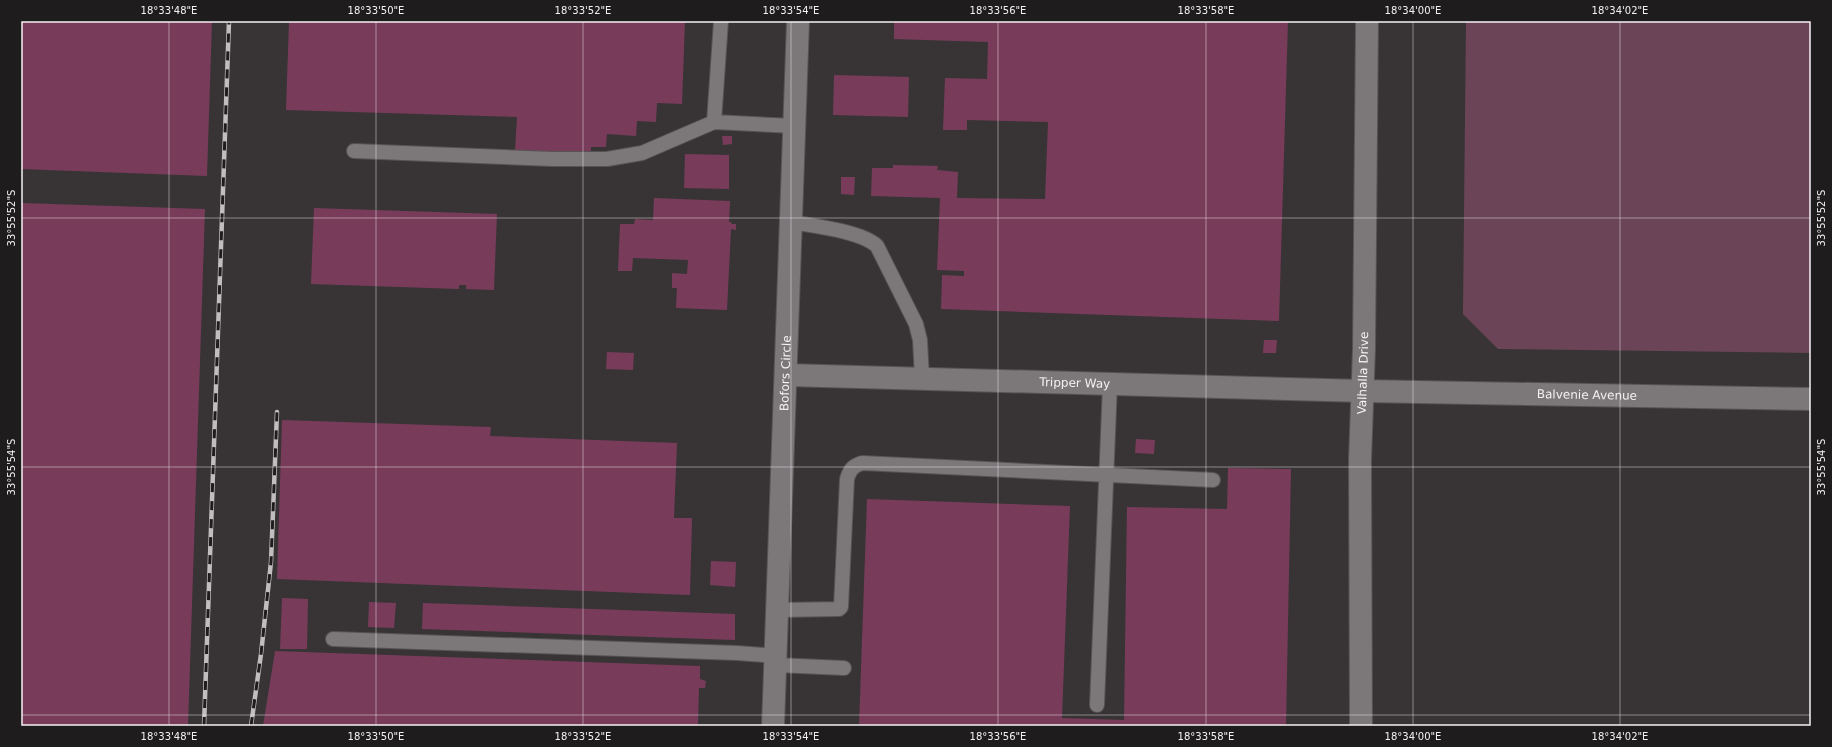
<svg xmlns="http://www.w3.org/2000/svg" width="1832" height="747" font-family="'DejaVu Sans',sans-serif">
<style>
.green{fill:#6b4557}
.building{fill:#783c5a}
.lines{fill:none;stroke-linecap:round;stroke-linejoin:round}
.service-casing{stroke:#575355;stroke-width:16}
.minor-casing{stroke:#575355;stroke-width:24}
.tertiary-casing{stroke:#575355;stroke-width:24}
.secondary-casing{stroke:#575355;stroke-width:24}
.service{stroke:#7c7779;stroke-width:14}
.minor{stroke:#7c7779;stroke-width:22}
.tertiary{stroke:#7c7779;stroke-width:22}
.secondary{stroke:#7c7779;stroke-width:22}
.rail-casing{stroke:#c2bec0;stroke-width:4.5}
.rail{stroke:#1e1c1d;stroke-width:3;stroke-dasharray:9;stroke-linecap:butt}
.ticks{fill:none;stroke:#f4f1f3;stroke-width:1;stroke-opacity:0.45}
.labels{text-anchor:middle;dominant-baseline:central;stroke-width:3;stroke-linejoin:round;paint-order:stroke}
.street-label{font-size:12px;fill:#f4f1f3;stroke:#1e1c1d}
.neatline{fill:none;stroke:#f4f1f3;stroke-width:1.5}
.ticks-label{font-size:10px;text-anchor:middle;fill:#f4f1f3}
</style>
<rect width="100%" height="100%" fill="#383436"/>
<path class="green" d="M1466,21H1811V353L1498,349L1463,314Z"/>
<path class="building" d="M21,21H212L207,176L21,169Z
M289,21H685L682,104L657,103L656,122L637,121L636,136L607,134L606,147H591V154L515,151L517,117L286,110Z
M894,21H1288L1279,321L941,309L942,275L964,276V271L937,270L940,198L871,196L872,168H893V165L938,166L937,170L958,172L957,198L1045,199L1048,122L967,120V130H943L945,78L987,79L988,42L894,39Z
M834,75L909,77L908,117L833,115Z
M722,136H732V144L723,145Z
M685,154L729,155V189L684,188Z
M841,177H855L854,195L841,194Z
M654,198L730,201L729,222H732L731,224H736V230L731,229L727,310L676,308L677,288H672V273L687,274L688,260L633,258L632,271H618L620,224H634L635,219L653,220Z
M21,203L205,209L188,726H21Z
M314,208L497,214L494,290L466,289V285H459V289L311,284Z
M1264,340H1277L1276,353H1263Z
M607,352L634,353L633,370L606,369Z
M282,420L491,427L490,436L677,443L674,518H692L690,595L277,579Z
M1136,439L1155,440L1154,454L1135,453Z
M1228,468L1291,469L1286,726H859L867,499L1070,506L1062,718L1124,720L1127,507L1227,509Z
M711,561L736,562L735,587L710,585Z
M282,598L308,599L307,649H280Z
M369,602L396,603L394,628L368,627Z
M423,603L735,614V640L422,629Z
M275,651L700,666V679L706,681L705,688H699L698,726H263Z"/>
<g class="lines">
<g class="service-casing">
<path id="service" d="M714,122L794,126
M354,151L552,159H607L642,153L714,122L721,21
M791,222C813,226 861,231 877,246L916,324L920,340L922,378
M779,610L839,609L841,607L847,479C850,469 853,466 862,463L1213,480
M333,639L737,653L777,656
M776,665L844,668
M1097,705L1110,384"/>
</g>
<g class="minor-casing">
<g id="minor">
<path id="s1" d="M787,375L1363,391"/>
<path id="s2" d="M773,726L798,21"/>
</g>
</g>
<g class="tertiary-casing">
<g id="tertiary">
<path id="s3" d="M1363,391L1811,399"/>
</g>
</g>
<g class="secondary-casing">
<g id="secondary">
<path id="s4" d="M1361,726L1360,460L1364,349L1367,21"/>
</g>
</g>
<use href="#service" class="service"/>
<use href="#minor" class="minor"/>
<use href="#tertiary" class="tertiary"/>
<use href="#secondary" class="secondary"/>
<g class="rail-casing">
<path id="rail" d="M204,726L229,21
M251,726L261,654L271,562L277,412"/>
</g>
<use href="#rail" class="rail"/>
</g>
<path class="ticks" d="M169,21V726M376,21V726M583,21V726M791,21V726M998,21V726M1206,21V726M1413,21V726M1620,21V726M21,218H1811M21,467H1811M21,715H1811"/>
<g class="labels">
<g class="street-label">
<text stroke="none"><textPath href="#s2" startOffset="353">Bofors Circle</textPath></text>
<text stroke="none"><textPath href="#s4" startOffset="353">Valhalla Drive</textPath></text>
<text stroke="none"><textPath href="#s1" startOffset="288">Tripper Way</textPath></text>
<text stroke="none"><textPath href="#s3" startOffset="224">Balvenie Avenue</textPath></text>
</g>
</g>
<rect width="1832" height="747" fill="none" stroke="#1e1c1d" stroke-width="44"/>
<rect x="22" y="22" width="1788" height="703" class="neatline"/>
<g class="ticks-label">
<text x="169" y="14">18°33'48"E</text>
<text x="376" y="14">18°33'50"E</text>
<text x="583" y="14">18°33'52"E</text>
<text x="791" y="14">18°33'54"E</text>
<text x="998" y="14">18°33'56"E</text>
<text x="1206" y="14">18°33'58"E</text>
<text x="1413" y="14">18°34'00"E</text>
<text x="1620" y="14">18°34'02"E</text>
<text transform="translate(11 218) rotate(-90)" y="4">33°55'52"S</text>
<text transform="translate(1821 218) rotate(-90)" y="4">33°55'52"S</text>
<text transform="translate(11 467) rotate(-90)" y="4">33°55'54"S</text>
<text transform="translate(1821 467) rotate(-90)" y="4">33°55'54"S</text>
<text x="169" y="740">18°33'48"E</text>
<text x="376" y="740">18°33'50"E</text>
<text x="583" y="740">18°33'52"E</text>
<text x="791" y="740">18°33'54"E</text>
<text x="998" y="740">18°33'56"E</text>
<text x="1206" y="740">18°33'58"E</text>
<text x="1413" y="740">18°34'00"E</text>
<text x="1620" y="740">18°34'02"E</text>
</g>
</svg>
